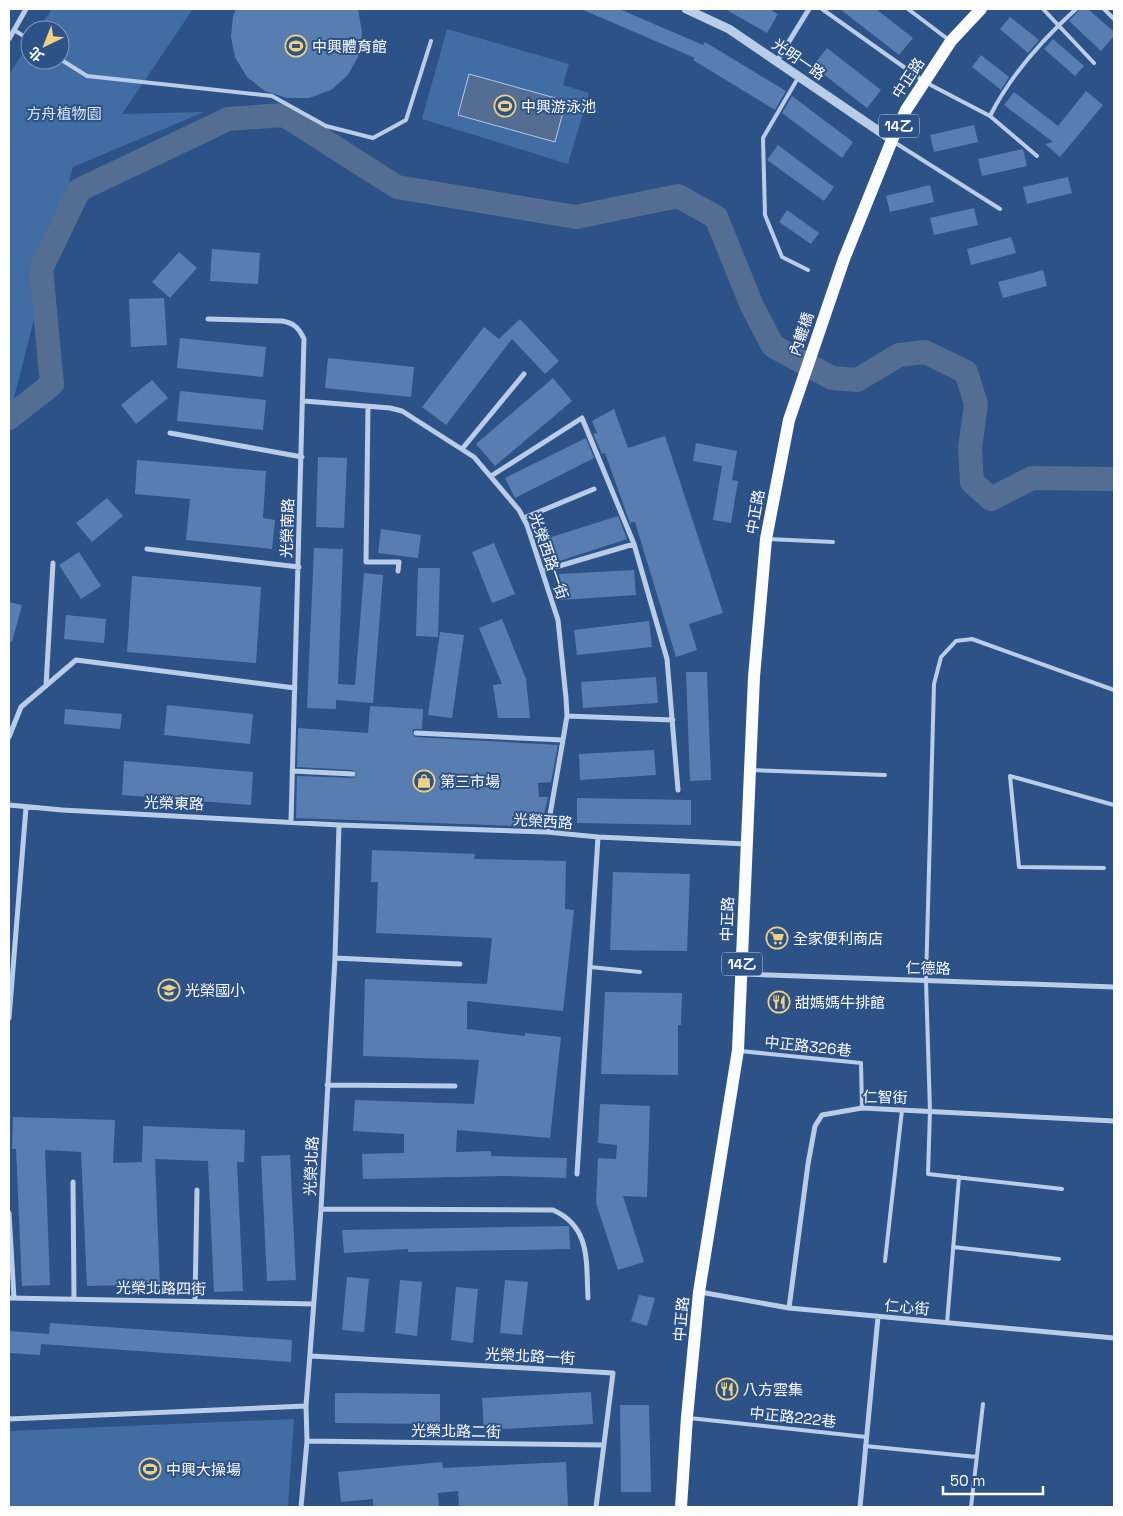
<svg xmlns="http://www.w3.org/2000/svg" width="1123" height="1516" font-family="'Space Grotesk','Noto Sans TC',sans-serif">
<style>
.green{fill:#416ca4}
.water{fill:#536d93;stroke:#aec8e8}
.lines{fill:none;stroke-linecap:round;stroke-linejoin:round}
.river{stroke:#536d93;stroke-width:24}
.building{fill:#587eb1}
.service{stroke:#b9cde8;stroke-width:4}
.minor{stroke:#b9cde8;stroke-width:5}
.tertiary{stroke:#b9cde8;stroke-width:9}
.primary{stroke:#fbfcfe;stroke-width:12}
.labels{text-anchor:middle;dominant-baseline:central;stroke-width:4;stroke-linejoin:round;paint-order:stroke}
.shield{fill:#2c5288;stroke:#c0cbdb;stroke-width:1}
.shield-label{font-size:14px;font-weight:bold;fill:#fff}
.poi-label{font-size:15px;fill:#fff;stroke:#2c5288;text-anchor:start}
.street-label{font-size:15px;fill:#fff;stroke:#2c5288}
.park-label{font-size:15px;fill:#dce8f7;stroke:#2c5288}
</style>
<rect width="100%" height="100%" fill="#2c5288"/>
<path class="green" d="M52,9H193L122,114L204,112L73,167L9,417V75L30,41V60H60V30H38Z
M447,29L569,64L563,85L589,93L568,164L422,119Z
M294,1419L288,1507H9V1431Z"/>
<path class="water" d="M469,74L566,101L555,142L458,115Z"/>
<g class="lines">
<path class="river" d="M9,418L52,384L41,269L79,190L228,119L284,115L397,187L576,217L678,196L716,217L752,306L773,346L832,378L857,380L899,355L925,352L966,372L976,404L970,448L972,482L991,499L1032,478L1114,479"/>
</g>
<path class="building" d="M236,9H358L362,32L359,55L348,75L331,90L309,98H287L265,91L247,77L235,57L231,37L233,16Z
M581,9H619L703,45L705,42L786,91L775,110L693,60L695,58Z
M725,9H769L778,14L767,33Z
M840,9H876L913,38L899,55Z
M1080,9H1088L1114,32V36L1101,51L1069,21Z
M1010,17L1039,40L1028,53L1000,29Z
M1053,39L1084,66L1075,76L1044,49Z
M827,48L881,90L867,108L813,66Z
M981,55L1009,77L1001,90L972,67Z
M1086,91L1103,105L1060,157L1045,144L1053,142L1004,105L1014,92L1058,126Z
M792,96L853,142L842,158L782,113Z
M974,125L978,142L934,152L930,135Z
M778,145L834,187L824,201L767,160Z
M1023,149L1027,166L982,176L978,159Z
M1068,177L1072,193L1027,204L1023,187Z
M930,185L934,202L890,212L886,196Z
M974,208L978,225L934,235L930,218Z
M787,210L819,233L811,244L779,222Z
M1011,237L1016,253L971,265L967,249Z
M212,249L260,253L258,284L210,281Z
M179,252L197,268L170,298L152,282Z
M1043,270L1047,286L1003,298L998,282Z
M164,298L167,345L131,347L129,299Z
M520,319L559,361L545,374L512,339L446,425L422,407L484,327L499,339Z
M180,338L266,347L263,377L177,368Z
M328,358L414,367L411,397L325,388Z
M553,378L572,401L495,466L476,444Z
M152,380L168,398L136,424L121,405Z
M180,391L266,400L263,430L177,421Z
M614,409L628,448L665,436L723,613L689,624L697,650L676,657L635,522H631V526L605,453L602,454L593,434L597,433L592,421Z
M586,438L594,458L515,498L505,478Z
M696,443L737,451L732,480L738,481L731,523L713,520L722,466L693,461Z
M318,457L347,458L344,528L316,527Z
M137,460L266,471L263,518L275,520L272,549L186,540L190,499L135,494Z
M107,498L123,516L92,542L76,523Z
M618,516L627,539L547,565L539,541Z
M381,529L421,535L418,558L378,553Z
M494,543L515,594L492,603L472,552Z
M314,548L343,549L338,684L355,685L364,573L383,575L373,703L336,700V709L307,708Z
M79,552L101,586L81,599L59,565Z
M418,568H440L438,637L416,636Z
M634,570L636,595L561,600L559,574Z
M132,576L261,587L256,663L127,652Z
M9,602L22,605L12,642L9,641Z
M66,615L106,619L104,643L64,639Z
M502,619L526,679L530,718H498L493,685L502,684L479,628Z
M649,621L652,647L577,655L574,630Z
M440,632L464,635L452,718L428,715Z
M686,672H707L711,780L690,781Z
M656,677L658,703L583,708L581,682Z
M167,705L253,714L250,744L164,735Z
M370,706L423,709L422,729H414L412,732L415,737L558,745L551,782L538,783L539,797H548L541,827L296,818L297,776L353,778L357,774L353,770L297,767L298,728L368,733Z
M65,709L122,714L120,729L64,724Z
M654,750L656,775L580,780L579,754Z
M124,761L253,772L251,805L122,795Z
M577,798L691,800V825L577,823Z
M372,850L475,854L474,859L566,861L565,909L574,910L563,1011L467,1001V1029L525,1036V1033L561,1037L550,1138L457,1130L456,1152L491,1151V1156L567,1158L566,1178L505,1176L363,1179L362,1154L404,1153V1134L353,1131L355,1100L474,1104L479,1060L363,1056L365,979L487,984L492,938L376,933L378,882H371Z
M613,872L690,874L687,951L610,950Z
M605,992L682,993L681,1025H678V1075L601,1074Z
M600,1104L650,1106L647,1197L623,1196L644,1262L618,1270L596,1203L598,1158L616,1159L617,1145L598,1143Z
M13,1117L115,1120L113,1163L142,1162L143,1126L245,1130L244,1162H237L243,1291L214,1292L208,1161L155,1159L160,1287L132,1288V1285L87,1286L81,1152L45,1150L50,1285L22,1286L16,1149H12Z
M290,1155L296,1280L267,1281L261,1156Z
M569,1226L570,1249L408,1252V1249L344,1253L342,1230Z
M347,1277L369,1279L364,1332L342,1330Z
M400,1280L422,1282L417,1336L395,1333Z
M505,1280L528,1282L522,1335L500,1333Z
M456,1287L478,1289L473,1343L451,1340Z
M639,1295L655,1298L647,1326L631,1321Z
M50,1323L292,1340L291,1362L41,1344L40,1355L9,1353V1331L49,1334Z
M591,1392L593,1424L484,1430L482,1398Z
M335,1393L440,1394V1424L335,1423Z
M620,1405H649L651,1492H621Z
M442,1462L443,1468L566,1462L568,1507H459L458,1491L438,1493L439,1507H373V1499L341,1502L338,1472Z"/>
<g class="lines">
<path class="service" d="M822,9L925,82L990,116L1037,156
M908,9L949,40
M1043,9L1094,63
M1104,9L1114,19
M14,30L30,40
M60,59L87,76L272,96L326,126L373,138L406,120L431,41
M798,78L763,138L765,215L782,257L808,270
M990,116C1010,76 1043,39 1076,9
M894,142L1000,209
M768,539L833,542
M751,770L885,775
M1104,868L1019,867L1010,776L1114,805
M590,967L640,972
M740,1051L861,1063L862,1108
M1062,1189L928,1174L930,1111L926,981L934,684L941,657L956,641L972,639L1114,690
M953,1247L1059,1259
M885,1261L902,1110
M947,1323L959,1177
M689,1418L866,1437
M865,1446L977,1457
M971,1507L983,1404"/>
<path class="minor" d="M9,39L26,9
M777,61L809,9
M208,319L282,321C294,323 299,328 304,339L291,822
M304,401L390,408L402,411L474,457L519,510L527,525L558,620L566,698L567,716L563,740L547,832
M368,406L366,562H399L398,571
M170,433L302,457
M462,449L524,374
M491,476L582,418L634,544L667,659L678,790
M524,518L594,489
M147,549L299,567
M542,571L634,544
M46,686L53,563
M567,716L673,720
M416,733L563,740
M9,737L21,707L76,660L295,688
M292,771L353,774
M9,805L62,810L339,825L547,832L598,837L746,844
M335,958L460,964
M743,974L1114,987
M9,1018L26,808
M327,1085L455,1086
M577,1174L598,837
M73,1182L74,1299
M321,1209L553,1210C591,1227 586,1261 588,1298
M9,1213L14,1298
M700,1292L789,1308L1114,1338
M9,1298L314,1304
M195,1301L197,1190
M789,1308L808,1164L815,1126L822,1115L862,1108L1114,1121
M311,1356L613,1373L596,1507
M9,1419L306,1406
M307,1441L604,1445
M301,1507L307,1441L306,1406L321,1209L335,958L339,825
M860,1507L878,1317"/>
<path class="tertiary" d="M686,9L729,29L892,140"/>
<path class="primary" d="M681,1507L687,1417L699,1292L738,1050L754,677L766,539L789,420L844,259L892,140L906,110L951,41L981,9"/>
</g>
<defs>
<g id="stadium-ring" transform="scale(1.125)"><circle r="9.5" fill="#2c5288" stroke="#edd082" stroke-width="1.5"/><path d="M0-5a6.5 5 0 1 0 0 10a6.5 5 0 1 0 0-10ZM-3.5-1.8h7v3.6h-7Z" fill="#edd082"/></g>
<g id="shop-ring" transform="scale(1.125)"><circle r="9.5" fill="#2c5288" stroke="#edd082" stroke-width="1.5"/><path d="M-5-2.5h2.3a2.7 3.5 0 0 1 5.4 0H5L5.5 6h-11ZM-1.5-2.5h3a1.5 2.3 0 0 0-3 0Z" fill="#edd082"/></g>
<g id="supermarket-ring" transform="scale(1.125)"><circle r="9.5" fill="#2c5288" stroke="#edd082" stroke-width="1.5"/><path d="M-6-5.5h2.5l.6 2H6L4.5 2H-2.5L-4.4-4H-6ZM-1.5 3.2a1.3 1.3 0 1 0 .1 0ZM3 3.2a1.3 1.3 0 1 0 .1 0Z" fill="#edd082"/></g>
<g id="school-ring" transform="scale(1.125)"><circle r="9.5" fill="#2c5288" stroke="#edd082" stroke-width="1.5"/><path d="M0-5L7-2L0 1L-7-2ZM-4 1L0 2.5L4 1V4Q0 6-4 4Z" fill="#edd082"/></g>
<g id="restaurant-ring" transform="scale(1.125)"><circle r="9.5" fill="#2c5288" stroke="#edd082" stroke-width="1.5"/><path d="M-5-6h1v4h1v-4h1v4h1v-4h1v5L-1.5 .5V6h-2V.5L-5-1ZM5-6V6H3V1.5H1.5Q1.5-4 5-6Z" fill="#edd082"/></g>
</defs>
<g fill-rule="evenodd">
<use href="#stadium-ring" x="296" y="46"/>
<use href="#stadium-ring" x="505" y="106"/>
<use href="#shop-ring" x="424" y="781"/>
<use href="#supermarket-ring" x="777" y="938"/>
<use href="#school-ring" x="169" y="990"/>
<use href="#restaurant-ring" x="779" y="1002"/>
<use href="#restaurant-ring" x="727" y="1389"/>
<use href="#stadium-ring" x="150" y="1469"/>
</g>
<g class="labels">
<g class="shield">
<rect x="879" y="114.5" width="40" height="23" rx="4"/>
<rect x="722" y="952.5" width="40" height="23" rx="4"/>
</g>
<g class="shield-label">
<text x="899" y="126">14乙</text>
<text x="742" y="964">14乙</text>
</g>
<g class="poi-label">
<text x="312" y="46">中興體育館</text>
<text x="521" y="106">中興游泳池</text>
<text x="440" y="781">第三市場</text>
<text x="793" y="938">全家便利商店</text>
<text x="185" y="990">光榮國小</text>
<text x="795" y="1002">甜媽媽牛排館</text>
<text x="743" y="1389">八方雲集</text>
<text x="166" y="1469">中興大操場</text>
</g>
<g class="street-label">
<text transform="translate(799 59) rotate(34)">光明一路</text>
<text transform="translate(908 78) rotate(-57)">中正路</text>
<text transform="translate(801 334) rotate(-71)">內轆橋</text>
<text transform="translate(755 512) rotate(-80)">中正路</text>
<text transform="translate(287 528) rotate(-88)">光榮南路</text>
<text transform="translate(549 556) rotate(71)">光榮西路一街</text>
<text transform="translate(174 803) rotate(2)">光榮東路</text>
<text transform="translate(543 821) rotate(4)">光榮西路</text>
<text transform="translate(727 919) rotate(-88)">中正路</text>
<text transform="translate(928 968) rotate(1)">仁德路</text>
<text transform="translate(808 1046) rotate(6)">中正路326巷</text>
<text transform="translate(885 1097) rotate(1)">仁智街</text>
<text transform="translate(311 1166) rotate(-87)">光榮北路</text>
<text transform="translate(161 1288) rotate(1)">光榮北路四街</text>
<text transform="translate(907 1307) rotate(5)">仁心街</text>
<text transform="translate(681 1319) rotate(-85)">中正路</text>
<text transform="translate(530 1356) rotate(3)">光榮北路一街</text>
<text transform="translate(793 1417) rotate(6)">中正路222巷</text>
<text transform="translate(456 1431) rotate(1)">光榮北路二街</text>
</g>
<g class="park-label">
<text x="64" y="113">方舟植物園</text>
</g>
</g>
<rect width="1123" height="1516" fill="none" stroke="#ffffff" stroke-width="20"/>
<g transform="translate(45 45) rotate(223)"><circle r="24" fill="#2c5288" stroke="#8097b8"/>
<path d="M0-4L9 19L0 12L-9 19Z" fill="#edd082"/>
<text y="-8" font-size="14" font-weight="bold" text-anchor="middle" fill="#ffffff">北</text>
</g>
<path d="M943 1486v8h100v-8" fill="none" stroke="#ffffff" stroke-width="2.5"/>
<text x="950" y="1486" font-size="15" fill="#ffffff" stroke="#2c5288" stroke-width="4" paint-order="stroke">50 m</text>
</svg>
